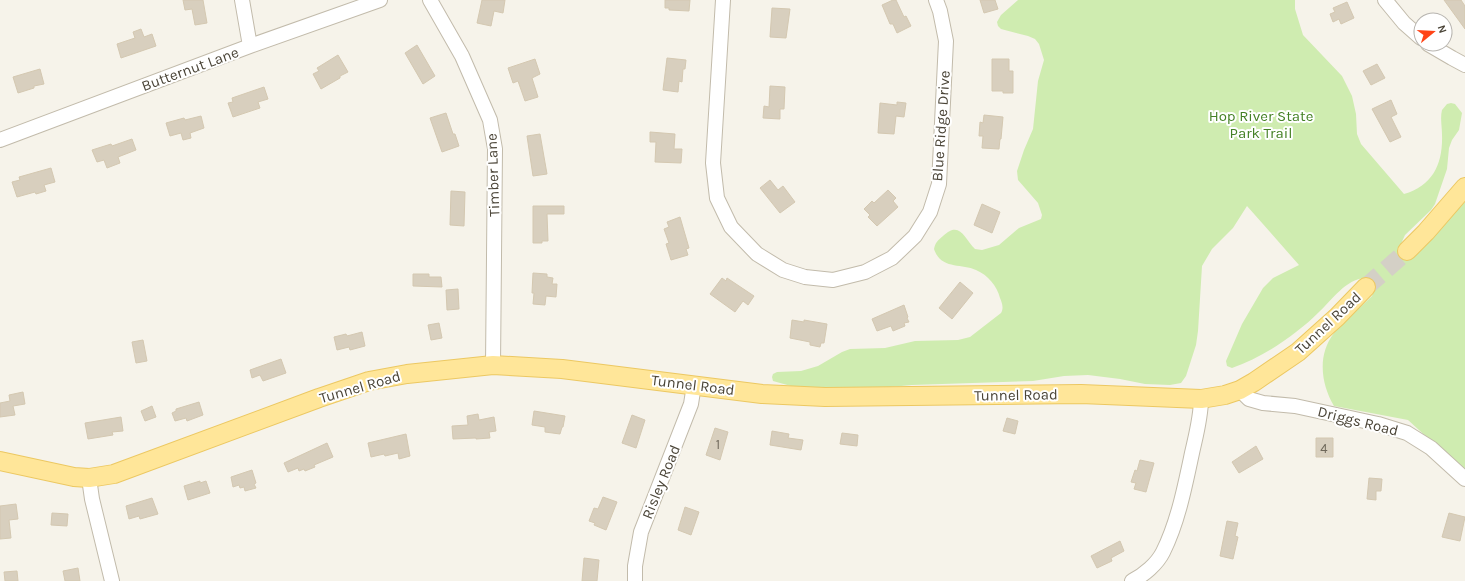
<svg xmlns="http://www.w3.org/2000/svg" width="1465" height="581" font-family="Karla,sans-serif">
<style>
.green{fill:#cfecb0}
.building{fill:#d8cfbe;stroke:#d4c8b1}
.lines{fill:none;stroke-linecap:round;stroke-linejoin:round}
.major-tunnel{stroke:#d4d0c6;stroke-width:18;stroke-dasharray:18 9;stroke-linecap:butt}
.minor-casing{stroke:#c2bbab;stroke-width:16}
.major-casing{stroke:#ecc862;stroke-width:20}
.minor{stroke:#fff;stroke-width:14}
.major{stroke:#ffe699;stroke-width:18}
.labels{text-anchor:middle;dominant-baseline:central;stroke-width:4;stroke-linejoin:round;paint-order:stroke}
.number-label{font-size:13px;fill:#6e6759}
.street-label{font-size:15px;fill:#4a4437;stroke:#fff}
.park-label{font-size:15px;fill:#448125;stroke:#fff}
</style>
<rect width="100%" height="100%" fill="#f6f3ea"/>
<path class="green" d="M1018,0H1295V9L1303,35L1342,76L1352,96L1356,114L1357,134L1361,144L1404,194C1433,186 1443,163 1442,135C1442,126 1440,118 1442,110L1447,104L1451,103L1455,104L1462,113L1459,130L1452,140L1449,148L1447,169L1435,204L1431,210L1405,235L1400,246L1407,259H1410L1465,202V472L1408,420L1334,406C1321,384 1317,355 1334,333C1345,320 1360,308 1372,296L1374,290L1365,278C1346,279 1332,300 1319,312C1312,319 1304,326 1296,332C1277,347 1255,360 1232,368L1227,366L1226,361L1242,324L1263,288L1273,278L1299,265L1247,206L1233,228L1212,249L1202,266L1198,331L1196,345L1186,376L1181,383L1170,385L1145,384L1120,379L1088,375L1064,376L1033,381L912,385L879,388H798L773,381L772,377L773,374L777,372L801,371L818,366L842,352L850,349L885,348L915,341L958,340L970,337L1001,313C1004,308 1002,303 1000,298C997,286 988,275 976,270C961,263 941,270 934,249C935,243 938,240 943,236C960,220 964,238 975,249L982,250L999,245L1019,228L1041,219L1042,215L1038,203L1018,180L1017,171L1024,150L1033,129L1038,81L1044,60L1039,44L1035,39L1028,36L1001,29L998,26L997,22L1001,15Z"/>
<path class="building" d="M183,0H203L207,23L195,25L192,9L185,10Z
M482,0H505L503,13L494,11L491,26L477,23Z
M665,0H690L689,11L669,10V8H665Z
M893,0H896L904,17L906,16L911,26L897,33L893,24H890L882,5Z
M980,0H995L998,9L984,13Z
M1444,0H1461L1465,6V29Z
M1347,2L1354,18L1341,24L1339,19L1333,22L1330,14L1335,12L1333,8Z
M772,8L790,9L786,38L770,37Z
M141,29L144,37L152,34L156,46L121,58L117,44L135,38L133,32Z
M417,45L435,76L423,84L405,53Z
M338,55L348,72L340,76V78L321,89L313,74L319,71L317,68Z
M667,58L686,60L685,69H683L682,82L679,81L678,92L663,90Z
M535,59L540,74L532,78L538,97L525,101L518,81L513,83L508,68Z
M992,59H1009V71H1013V93H1003V91H992Z
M1377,64L1385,78L1371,85L1363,71Z
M40,69L44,84L34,86V88L18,93L13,77Z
M770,86L785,87L784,109H780V119L763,118L764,106L769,107Z
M264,87L268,99L258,102L260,108L233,117L228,103L233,102L232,98Z
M1391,100L1397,114L1391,117L1401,137L1390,142L1372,109Z
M897,102L906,103L904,117L896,116L894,134L878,133L880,103L897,105Z
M446,113L453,134H455L459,146L442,152L430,118Z
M984,115L1003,117L1001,139H1000L999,149L982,148L983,136H979L980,122L983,123Z
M201,116L204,128L190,133L191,138L183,140L181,133L170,136L166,123L184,118L185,120Z
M650,132L675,134L674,149H682L681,163L655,162L656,142H650Z
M540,134L547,174L533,176L527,136Z
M132,139L136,150L118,157L120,163L107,168L104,160L97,162L92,150L111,144L112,146Z
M51,168L55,182L44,185L46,191L36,194L35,192L17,197L12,182L20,180L19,177Z
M770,180L778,190L783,186L795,202L780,213L760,188Z
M888,190L896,198L893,201L898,207L877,226L868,217L870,215L864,209L872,201L874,203Z
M451,191L465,192L464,226L450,225Z
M982,204L1000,212L992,233L974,225Z
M533,206H564V214H547L548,241H542V243H533Z
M680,217L689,248L686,249L688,255L671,260L666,244L669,243L664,229L669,227L667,222Z
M533,273L547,274V277L553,278L552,284H557L556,297L546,296L545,305L533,304L534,293H532Z
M413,274H429V277H441L442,287L413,286Z
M722,278L726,281L727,278L754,296L748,305L743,301L735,312L710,294Z
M960,282L973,293L952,319L939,308Z
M458,289L459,309L447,310L446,290Z
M904,305L908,317L907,318L909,322L904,323L905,326L893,331L891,326L877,331L872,319Z
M792,320L804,322V320L827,324L824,343H821L820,347L810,345V342L790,338Z
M439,323L442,338L431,340L428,325Z
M362,332L365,346L350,350L349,347L337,350L334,337L346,334L347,336Z
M143,340L147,361L136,363L132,342Z
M281,359L286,373L263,381L260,375L252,378L250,370Z
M23,392L25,404L13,406L15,415L0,417V403L10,401L9,395Z
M199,402L203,415L187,421L186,418L175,421L172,413L176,411V409Z
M152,406L156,417L145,421L141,411Z
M534,411L565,416L563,427H562L560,434L545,432V427L532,425Z
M478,414L479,420L494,417L496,431L489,432L490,438L476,439V438L453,439L452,426L468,425L467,416Z
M632,415L645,420L636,448L622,443Z
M121,417L123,431L112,432L113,435L88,439L85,423Z
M1007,418L1018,421L1015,434L1003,431Z
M715,428L728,432L720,460L706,455Z
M772,431L789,434L788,438L803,440L801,450L770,445Z
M842,433L858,435L857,446L840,444Z
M406,434L410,456L399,459L398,453L385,456L384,454L371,457L368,443Z
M1316,438H1333V457H1316Z
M327,443L333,457L314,465L315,467L305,471L304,469L299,471L298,468L288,472L284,463Z
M1256,446L1263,459L1239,473L1232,462Z
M1140,460L1154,463L1146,492L1134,489L1136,483L1131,482L1135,470L1137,471Z
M252,470L256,483L254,484L256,488L245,491L244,487L240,488L239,485L233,487L231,477Z
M1369,478L1382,479L1381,491H1376V500L1367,499Z
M200,481V483L206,481L210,493L188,500L184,486Z
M603,497L617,502L606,530L594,525L595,523L589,521L594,508L598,509Z
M152,498L158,514L140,519L139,516L129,519L126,506Z
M16,504L18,519L9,520L11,538L0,539V506Z
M685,507L699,512L691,535L678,530Z
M52,513L68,514L67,526L51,525Z
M1449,513L1465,517L1460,541L1442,537Z
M1227,521L1238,523L1235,536L1238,537L1233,559L1220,556Z
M1120,541L1124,551L1111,558L1112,561L1097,568L1091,556Z
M584,558L599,560L597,581H582Z
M78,568L80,581H65L63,571Z
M17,571L18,581H5L4,572Z"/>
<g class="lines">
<path class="major-tunnel" d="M1366,287L1407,251"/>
<g class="minor-casing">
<path id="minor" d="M242,0L250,46
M430,0L462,56L490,120L495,149L493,365
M723,0L713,163L717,198L731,227L757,254L783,270L805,277L833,280L865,272L892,258L915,236L930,212L939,184L946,41L940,11L936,0
M1385,0L1404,23L1421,38
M1428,44L1452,58L1465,65
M0,140L250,46L380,0
M1240,390L1249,399L1263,403L1295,406L1378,424L1407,433L1431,448L1465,479
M89,478L92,499L112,581
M635,581V566L641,532L691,404L694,385
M1132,581C1144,575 1157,564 1163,552C1178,522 1185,486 1192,453C1196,435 1201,417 1201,399"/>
</g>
<g class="major-casing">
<path id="major" d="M1407,251L1426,232L1465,187
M0,461L74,477L89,478L114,474L319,398L369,381L407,374L493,365L562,369L762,394L825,397L1081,394L1201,399L1225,395L1240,390L1254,382L1298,352L1337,317L1366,287"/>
</g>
<use href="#minor" class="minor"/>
<use href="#major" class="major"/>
</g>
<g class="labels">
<g class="number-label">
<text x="718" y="444">1</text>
<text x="1324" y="448">4</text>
</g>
<g class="street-label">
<text transform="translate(190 69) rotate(-20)">Butternut Lane</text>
<text transform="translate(941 126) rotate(-86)">Blue Ridge Drive</text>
<text transform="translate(493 175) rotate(-92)">Timber Lane</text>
<text transform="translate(1328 323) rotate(-43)">Tunnel Road</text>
<text transform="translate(693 385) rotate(7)">Tunnel Road</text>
<text transform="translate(360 387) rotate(-16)">Tunnel Road</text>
<text transform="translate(1016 395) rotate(-1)">Tunnel Road</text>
<text transform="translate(1358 421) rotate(14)">Driggs Road</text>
<text transform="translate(661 482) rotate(-68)">Risley Road</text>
</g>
<g class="park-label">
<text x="1261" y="116">Hop River State<tspan x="1261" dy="17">Park Trail</tspan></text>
</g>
</g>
<g transform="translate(1433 32) rotate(72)"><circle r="19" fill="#ffffff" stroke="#b7b4af"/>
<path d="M0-3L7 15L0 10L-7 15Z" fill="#ff4417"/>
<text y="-6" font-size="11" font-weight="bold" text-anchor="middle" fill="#4a4437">N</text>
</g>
</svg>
